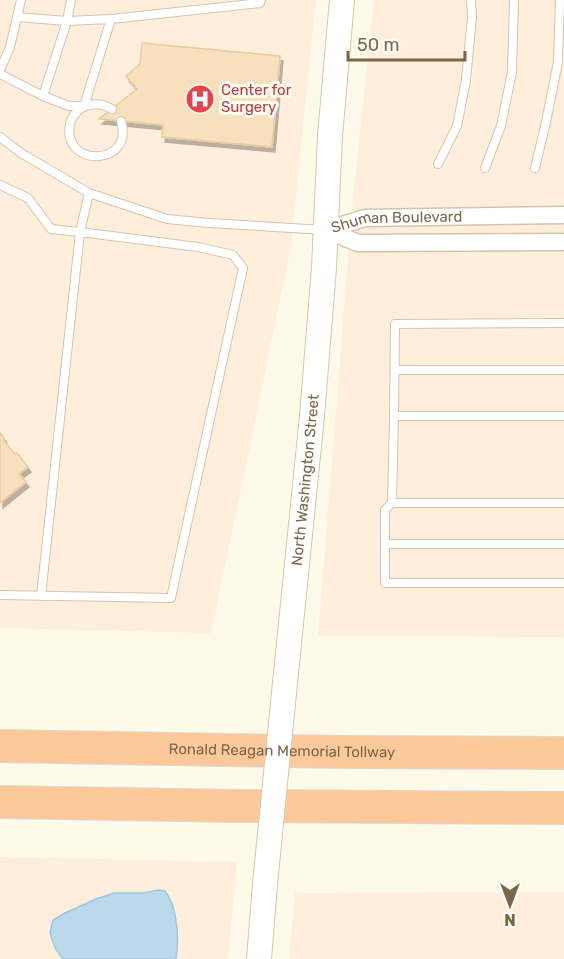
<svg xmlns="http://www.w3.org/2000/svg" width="564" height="959" font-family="Rubik,sans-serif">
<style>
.commercial{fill:#ffeedc}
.water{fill:#badaeb;stroke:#a0c7dd;stroke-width:1.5}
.building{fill:#f6e0be;stroke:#ebca9c;stroke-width:1.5;filter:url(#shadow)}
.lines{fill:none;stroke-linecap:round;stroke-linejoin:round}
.service-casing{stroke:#d3c5ac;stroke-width:10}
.minor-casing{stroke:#d3c5ac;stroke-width:19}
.secondary-casing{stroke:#d6c6aa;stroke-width:26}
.motorway-casing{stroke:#ddd7d0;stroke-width:34}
.service{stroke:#fff;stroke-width:8}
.minor{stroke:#fff;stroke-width:16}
.secondary{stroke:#fff;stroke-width:24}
.motorway{stroke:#fdc99b;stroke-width:32}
.secondary-bridge-casing{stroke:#d6c6aa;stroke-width:26;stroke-linecap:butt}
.secondary-bridge{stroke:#fff;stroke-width:24}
.labels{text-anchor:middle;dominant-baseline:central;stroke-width:6;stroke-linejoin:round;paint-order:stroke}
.health-label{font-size:15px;fill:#be3a42;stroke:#fffcf1;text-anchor:start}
.street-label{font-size:15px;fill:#7c6649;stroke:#fffcf1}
</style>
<defs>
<filter id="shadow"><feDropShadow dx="3" dy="5" stdDeviation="0" flood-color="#0004"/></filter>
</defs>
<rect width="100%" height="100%" fill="#fefae9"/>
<path class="commercial" d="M0,0H316L290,251L211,633L0,628Z
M374,0H564V637L318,636L353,197Z
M0,857L237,862L228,959H0Z
M564,892V959H289L295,893Z"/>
<path class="water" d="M159,890L165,891C178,908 179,938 176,959H63L55,948L50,933L53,920L65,913L96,899L114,893H143Z"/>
<path class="building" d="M142,43L280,56L272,147L162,137L163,125L99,119L137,89L126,76L140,64Z
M0,433L4,438L3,440L15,454L17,453L28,467L19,474L26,482L0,503Z"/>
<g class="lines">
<g class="service-casing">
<path id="service" d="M17,17L67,21L111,19L260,3L261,0
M0,70L10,47L21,0
M0,74L43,96L69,106H84L111,19
M43,96L67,21L71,0
M112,109C105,105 97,103 89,105C80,107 72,115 70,124C61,168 135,167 121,121
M0,137L21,153L89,193L167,219L209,223L324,230
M438,164L457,126L466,80L472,17L471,0
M485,168L501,126L512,72L514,0
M535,168L546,122L558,62L560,0
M0,185L28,198L51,229L80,232L41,596
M564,323L395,324L394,416H564
M395,370H564
M394,416L392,503H564
M392,503L385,510V583H564
M385,544H564
M0,595L171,598L180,556L243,268L233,255L198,247L80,232L89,193"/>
</g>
<g class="minor-casing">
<g id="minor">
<path d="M326,230L358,243L564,242"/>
<path id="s1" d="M326,230L365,218L564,215"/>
</g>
</g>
<g class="secondary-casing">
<g id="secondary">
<path id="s2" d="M286,673L312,416L324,268L330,136L342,0"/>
<path d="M259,959L265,884"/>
</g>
</g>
<g class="motorway-casing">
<g id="motorway">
<path id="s3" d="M0,746L348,752L564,753"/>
<path d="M0,802L238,806L564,808"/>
</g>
</g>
<use href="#service" class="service"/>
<use href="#minor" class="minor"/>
<use href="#secondary" class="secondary"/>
<use href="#motorway" class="motorway"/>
<g class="secondary-bridge-casing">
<path id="secondary-bridge" d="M265,884L286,673"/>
</g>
<use href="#secondary-bridge" class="secondary-bridge"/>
</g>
<defs>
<g id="hospital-disc" transform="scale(1.5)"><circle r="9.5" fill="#e0444e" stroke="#fffcf1"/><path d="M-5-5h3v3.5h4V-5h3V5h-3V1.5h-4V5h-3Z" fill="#fff"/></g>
</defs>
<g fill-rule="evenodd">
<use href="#hospital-disc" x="200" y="99"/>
</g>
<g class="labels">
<g class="health-label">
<text x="221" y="90">Center for<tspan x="221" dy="17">Surgery</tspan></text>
</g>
<g class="street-label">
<text stroke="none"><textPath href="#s1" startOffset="72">Shuman Boulevard</textPath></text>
<text stroke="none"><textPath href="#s2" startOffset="194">North Washington Street</textPath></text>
<text stroke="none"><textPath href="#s3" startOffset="282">Ronald Reagan Memorial Tollway</textPath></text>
</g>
</g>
<g transform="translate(510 905) rotate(180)" stroke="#fffcf1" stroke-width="4.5" paint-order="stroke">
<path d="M0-4.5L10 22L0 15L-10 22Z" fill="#7c6649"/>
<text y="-9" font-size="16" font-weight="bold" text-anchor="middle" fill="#7c6649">N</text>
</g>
<path d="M348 51v9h117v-9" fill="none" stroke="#7c6649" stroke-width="3"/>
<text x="357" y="51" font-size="18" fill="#7c6649" stroke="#fffcf1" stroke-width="4.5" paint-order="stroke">50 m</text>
</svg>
